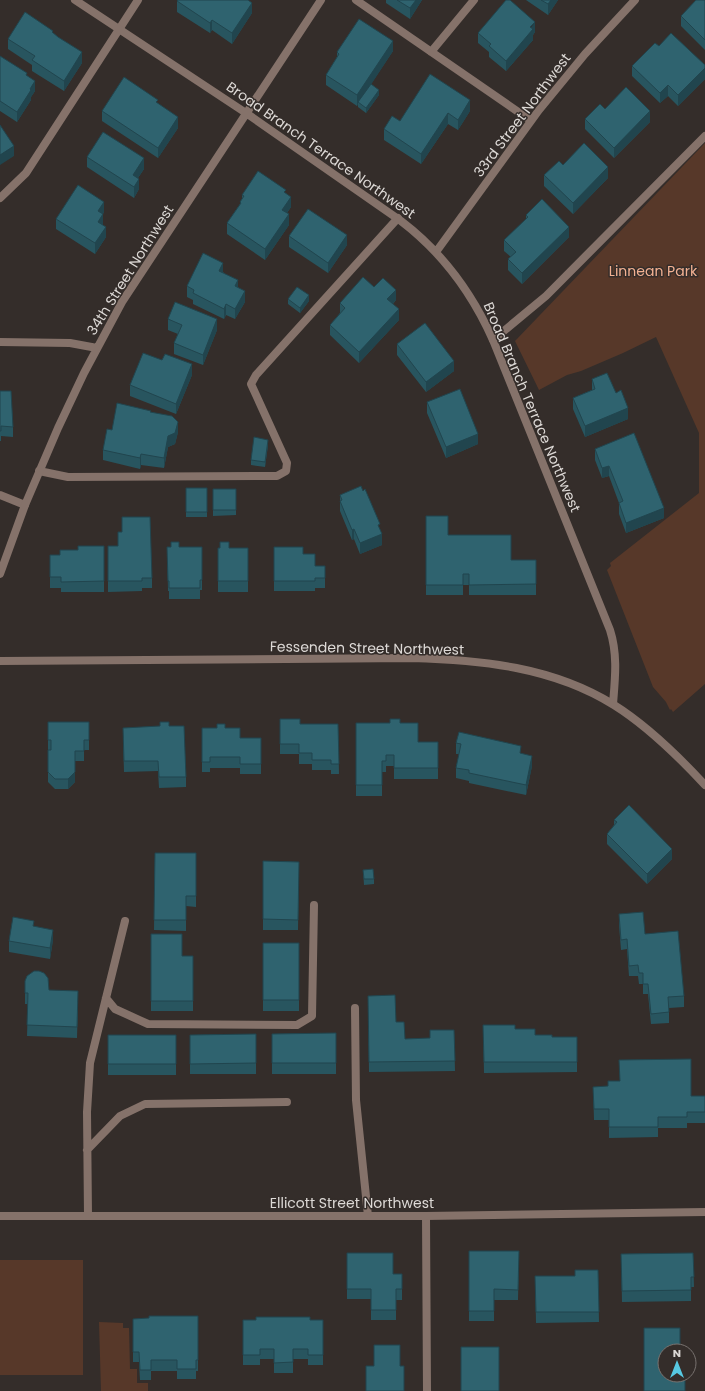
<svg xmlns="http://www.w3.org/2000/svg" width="705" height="1391" font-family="Poppins,sans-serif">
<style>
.green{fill:#573829}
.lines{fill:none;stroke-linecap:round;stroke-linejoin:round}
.service{stroke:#85726a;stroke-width:8}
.minor{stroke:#85726a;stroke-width:8}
.wall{fill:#28555f}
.shaded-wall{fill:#21454e}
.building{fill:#2f636f;stroke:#21454e}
.labels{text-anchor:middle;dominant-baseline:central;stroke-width:3;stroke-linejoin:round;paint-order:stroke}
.street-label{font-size:14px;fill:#ddd9d6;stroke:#342d2a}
.park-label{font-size:14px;fill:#f3b192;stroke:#342d2a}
</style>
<rect width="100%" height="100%" fill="#342d2a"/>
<path class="green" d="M705,143V684L673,712L671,709L670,710L666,702L653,687L607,570L611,566L610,563L699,493V433L656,337L623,353L581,371L567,375L539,390L515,341Z
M0,1260H83V1375H0Z
M99,1322L123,1323V1328H129L130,1369H137V1383H148V1391H101Z"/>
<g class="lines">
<path class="service" d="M356,0L530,120
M431,52L474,0
M0,198L26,173L138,0
M493,340L546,296L705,136
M39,471L68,477L277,476L286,471L287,463L251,384L256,375L398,218
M0,495L25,505
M106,998L115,1009L148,1024L297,1025L312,1016L314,905
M355,1008L356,1100L368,1216
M87,1150L120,1116L145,1104L287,1102
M88,1216L87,1112L90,1063L125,921
M426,1216L427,1391"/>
<path class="minor" d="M75,0L246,113L401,221C443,253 472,293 493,340L610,630C618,655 615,679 613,704
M436,252L539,110L585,54L635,0
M0,342L70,343L97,348
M0,574L25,505L58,428L84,373L122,302L321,0
M0,661L412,658C482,660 553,667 614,705C646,725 679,757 705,785
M0,1216H426L705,1212"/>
</g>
<path class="wall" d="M386,0H422L410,19L386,3Z
M526,0H558L548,15Z
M705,0V50L681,26V16Z
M177,1L252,13L232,44L212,30L210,33L177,12Z
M535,32L533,35V40L506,71L489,57V52L478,43V33Z
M53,33L58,37L82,63L64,91L32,71V65L8,49V39Z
M659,46L705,65V79L678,106L668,96L660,103L632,76V66Z
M393,51L371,84L379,95L366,113L358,107V104L357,106L326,85V75L337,57V52Z
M0,56L35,91L31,97V100L17,122L0,111Z
M158,104L178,128L158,158L102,121V111Z
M470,111L458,130L448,124L421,164L384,140V129L400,121Z
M585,119L650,122L614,158L585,129Z
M87,157L144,169L138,178L139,189L134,198L87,167Z
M563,165L608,178L573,214L544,186V175Z
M286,194L291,207L287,213L289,225L265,260L227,234V223L240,204V202L242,199V195Z
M104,212L103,214V225L106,237L95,254L56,229V219Z
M526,215L569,237L522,284L508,270V259L511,257L504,251V240L526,220Z
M289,236L347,245L328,273L289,247Z
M223,272L238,287L245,302L235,319L226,315L224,319L193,304V300L187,297V286Z
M374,287L396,300L393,304L399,320L359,363L330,335V325L340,313V303Z
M288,299L309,301L300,313L288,304Z
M168,319L217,330L203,365L174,354V343L178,334L168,330Z
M397,344L454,371L426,392L397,355Z
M192,375L176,414L130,396V385Z
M592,379L628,419L585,437L573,409V398L592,390Z
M0,391L13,427V437L1,436V441H0Z
M427,402L478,444L446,458L427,413Z
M151,412L178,432L175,444L168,447L164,468L141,465L140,469L103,460V450L112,430Z
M268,445L265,467L251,465V460Z
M595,449L664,518L626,533L619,514V503L609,476L602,478L595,460Z
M186,488H207V517H186Z
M213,489H236V515L213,516Z
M340,495L380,529L382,545L360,554L354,539L352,540L340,511Z
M426,516L448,535L511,560H536V595H469V585H463V595H426Z
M104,546V592H61V588H50V555H60L78,550Z
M108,546L152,578V588H142V591L108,592Z
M167,547H202V590H200V599H169V591H168Z
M274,547L303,554L315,566H325V588H315V591H274Z
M218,548H248V592H218Z
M280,719L300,724H338L339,774H331V770H312V764H299V754H280Z
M48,722H89V750H84V761H75V782L68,789H55L48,782Z
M356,723H400L418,742H438V779H394V766H386V772H382V796H356Z
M169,726L186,777V787L159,788L158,771L124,772L123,738Z
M202,728H225L240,738H261V774H240V768H210V772H202Z
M456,743L521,754L532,766L526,795L469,783V781L456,778V768L459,754H456Z
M614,820L672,859L647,884L607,844V834L614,825Z
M155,853H196V907L186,906V931L154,930Z
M263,861L299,862L298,930H263Z
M363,870L374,879V884L364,885Z
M619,914L645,934L684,996V1007L669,1008V1023L651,1024L648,994H643V984H639L638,976H629L627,949L621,950L619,925Z
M151,934L182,956H193V1011H151Z
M53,940L50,959L9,952V941Z
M263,943H299V1011H263Z
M25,981L78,1002L77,1038L27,1036L28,1004H25Z
M368,996L396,1022L405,1039L430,1038L454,1030L455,1071L369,1072Z
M483,1025L515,1029L535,1035L552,1037H577V1072L484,1073Z
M336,1033V1074H272V1034Z
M256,1034V1074H190V1035Z
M108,1035H176V1075H108Z
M593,1087L691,1096H705V1123H687V1128H658V1137L609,1138V1120H594Z
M469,1251H519L518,1300H494V1321H469Z
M347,1253L393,1274H402V1300H396V1320H371V1299H347Z
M693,1253L694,1287H691V1301L622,1302L621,1254Z
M598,1270L599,1322L536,1323L535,1276H575Z
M198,1316V1371H196V1379H177V1371H151V1380H140L139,1362H133V1319Z
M243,1320H323V1365H308V1359H293V1373H274V1359H260V1365H243Z"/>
<path class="shaded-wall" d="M416,0H422L410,19V8Z
M551,0H558L548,15V4Z
M252,3V13L232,44V33Z
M212,20V30L210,33V23Z
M535,22V32L533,35V40L506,71V61Z
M393,41V51L359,103L358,102V104L357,106V95Z
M82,52V63L64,91V81Z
M705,68V79L678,106V95Z
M35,81V91L31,97V100L17,122V112Z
M668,85V96L660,103V93Z
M379,90V95L366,113V108Z
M470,100V111L458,130V120Z
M650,111V122L614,158V148Z
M448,113V124L421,164V154Z
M178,117V128L158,158V148Z
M14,146V156L0,165V155Z
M144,158V169L133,185V175Z
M608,167V178L573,214V203Z
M139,179V189L134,198V187Z
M291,197V207L282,220V210Z
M104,202V212L100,219L103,214V225L98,232V211Z
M289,214V225L265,260V249Z
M106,227V237L95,254V243Z
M569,227V237L522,284V273Z
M347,235V245L328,273V263Z
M223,263V273L219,271Z
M238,280V291L235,286Z
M396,290V300L387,310V299Z
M245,291V302L235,319V309Z
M309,295V301L300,313V308Z
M226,304V315L224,319V309Z
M399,309V320L359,363V352Z
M217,319V330L203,365V355Z
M454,361V371L426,392V382Z
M192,364V375L176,414V404Z
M628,408V419L585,437V426Z
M178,422V432L175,444L168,447L164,468V458L168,436Z
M478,434V444L446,458V447Z
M268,440V445L265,467V462Z
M141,454V465L140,469V458Z
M609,466V476L602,478V468Z
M664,508V518L626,533V523Z
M354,529V539L352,540V530Z
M382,534V545L360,554V543Z
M532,756V766L526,795V785Z
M75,772V782L68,789V779Z
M672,849V859L647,884V874Z
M53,930V940L50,959V948Z"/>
<path class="building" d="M178,0H248L252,3L232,33L212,20L210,23L177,1Z
M397,0H416L410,8Z
M506,0H510L535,22L530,27L533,29L506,61L489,46L491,44L478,33Z
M541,0H551L548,4Z
M696,0H705V40L681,16Z
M25,12L53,31L52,32L58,37L82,52L64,81L32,60L35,56L8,39Z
M359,19L393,41L357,95L326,75L339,54L337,52Z
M671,33L705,65V68L678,95L668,85L660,93L632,66L655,43L659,46Z
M0,56L27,73L26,75L35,81L30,89L31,90L17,112L0,101Z
M430,74L470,100L458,120L448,113L421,154L384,129L392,116L400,121Z
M124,77L158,100L156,102L178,117L158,148L102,111Z
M371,84L379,90L366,108L358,102Z
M626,87L650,111L614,148L585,119L600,104L605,109Z
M0,125L14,146L0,155Z
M103,132L144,158L133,175L139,179L134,187L87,157Z
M584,143L608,167L573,203L544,175L559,161L563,165Z
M258,171L286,190L284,192L291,197L282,210L289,214L265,249L227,223L241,203L240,202L244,196L242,195Z
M78,185L104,202L98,211L103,214L98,222L106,227L95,243L56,219Z
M542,199L569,227L522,273L508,259L516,252L504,240L528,217L526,215Z
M308,209L347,235L328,263L289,236Z
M203,253L223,263L219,271L238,280L235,286L245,291L235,309L226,304L224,309L193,293L194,290L187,286Z
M363,277L374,287L383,278L396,290L387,299L399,309L359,352L330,325L345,308L340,303Z
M297,287L309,295L300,308L288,299Z
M175,302L217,319L203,355L174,343L182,325L168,319Z
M425,323L454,361L426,382L397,344Z
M143,353L162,360L165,354L192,364L176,404L130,385Z
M607,373L616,393L621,390L628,408L585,426L573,398L595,389L592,379Z
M460,389L478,434L446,447L427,402Z
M0,391H11L13,427L1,426V431H0Z
M117,403L151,411L150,412L172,416L178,422L175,433L168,436L164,458L141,454L140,458L103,450L107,429L112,430Z
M634,433L664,508L626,523L619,503L623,501L609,466L602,468L595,449Z
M254,437L268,440L265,462L251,460Z
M361,486L363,491L365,489L380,524L378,525L382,534L360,543L354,529L352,530L340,501L342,500L340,495Z
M186,488H207V512H186Z
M213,489H236V510H213Z
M426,516H448V535H511V560H536V584L469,585V574H463V585H426Z
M122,517H150L152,578H142V581H108V546H118V532H122Z
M171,542H179V547H202V580H200V588H169V581H168L167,547H171Z
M220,542H229V548H248V581H218V548H220Z
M78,546H104V581L61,582V577H50V555H60V550H78Z
M274,547H303V554H315V566H325V578H315V581H274Z
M280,719H300V724H338L339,764H331V760H312V753H299V744H280Z
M390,719H400V723H418V742H438V768H394V755H386V761H382V785H356V723H390Z
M48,722H89V740H84V751H75V772L68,779H55L48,772V750H51V740H48Z
M160,722H169V726H184L186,777H159L158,761H124L123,728L160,726Z
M217,724H225V728H240V738H261V764H240V757H210V762H202V728H217Z
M459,732L521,746L520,753L532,756L526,785L469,773V770L456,768L461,744L456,743Z
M629,805L672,849L647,874L607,834L617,822L614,820Z
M155,853H196V896H186V920H154Z
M263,861L299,862L298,920L263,919Z
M373,869L374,879H364L363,870Z
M643,912L645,934L678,931L684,996L668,997L669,1012L651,1014L648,984H643V973H639L638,965L629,966L627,939L621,940L619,914Z
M13,917L34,921L33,926L53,930L50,948L9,941Z
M151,934H182V956H193V1001H151Z
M263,943H299V1000H263Z
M34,971H39L44,973L48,978L49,990L78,991L77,1027L27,1025L28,993H25V981L27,976Z
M395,995L396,1022H404L405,1039L430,1038V1030H454L455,1061L369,1062L368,996Z
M483,1025H515V1029H535V1035H552V1037H577V1062H484Z
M336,1033V1063H272V1034Z
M256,1034V1063L190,1064V1035Z
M108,1035H176V1064H108Z
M691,1059V1096H705V1112H687V1117H658V1127H609V1109H594L593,1087L608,1086V1081H620L619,1060Z
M469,1251H519L518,1290L494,1289V1311H469Z
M347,1253H393V1274H402V1289H396V1310H371V1289H347Z
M693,1253L694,1277H691V1290L622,1291L621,1254Z
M575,1270H598L599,1312H536L535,1276H575Z
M149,1316H198V1360H196V1369H177V1360H151V1370H140L139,1352H133V1319L149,1318Z
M256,1317H310V1320H323V1355H308V1349H293V1362L274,1363V1349H260V1355H243V1320H256Z
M644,1328H680V1351H665V1375H685V1391H644Z
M374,1345H400V1366H404V1391H366V1366H374Z
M461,1347H499V1391H461Z"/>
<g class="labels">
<g class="street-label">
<text transform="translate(522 115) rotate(-53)">33rd Street Northwest</text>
<text transform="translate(321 150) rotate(35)">Broad Branch Terrace Northwest</text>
<text transform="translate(130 270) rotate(-58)">34th Street Northwest</text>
<text transform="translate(532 407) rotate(67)">Broad Branch Terrace Northwest</text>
<text transform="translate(367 648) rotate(1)">Fessenden Street Northwest</text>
<text x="352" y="1203">Ellicott Street Northwest</text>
</g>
<g class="park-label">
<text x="653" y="271">Linnean Park</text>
</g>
</g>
<g transform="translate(677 1363)"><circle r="19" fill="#342d2a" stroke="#78726f"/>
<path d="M0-3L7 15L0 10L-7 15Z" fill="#57c9e2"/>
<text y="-6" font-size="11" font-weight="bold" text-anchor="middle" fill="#ddd9d6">N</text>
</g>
</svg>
